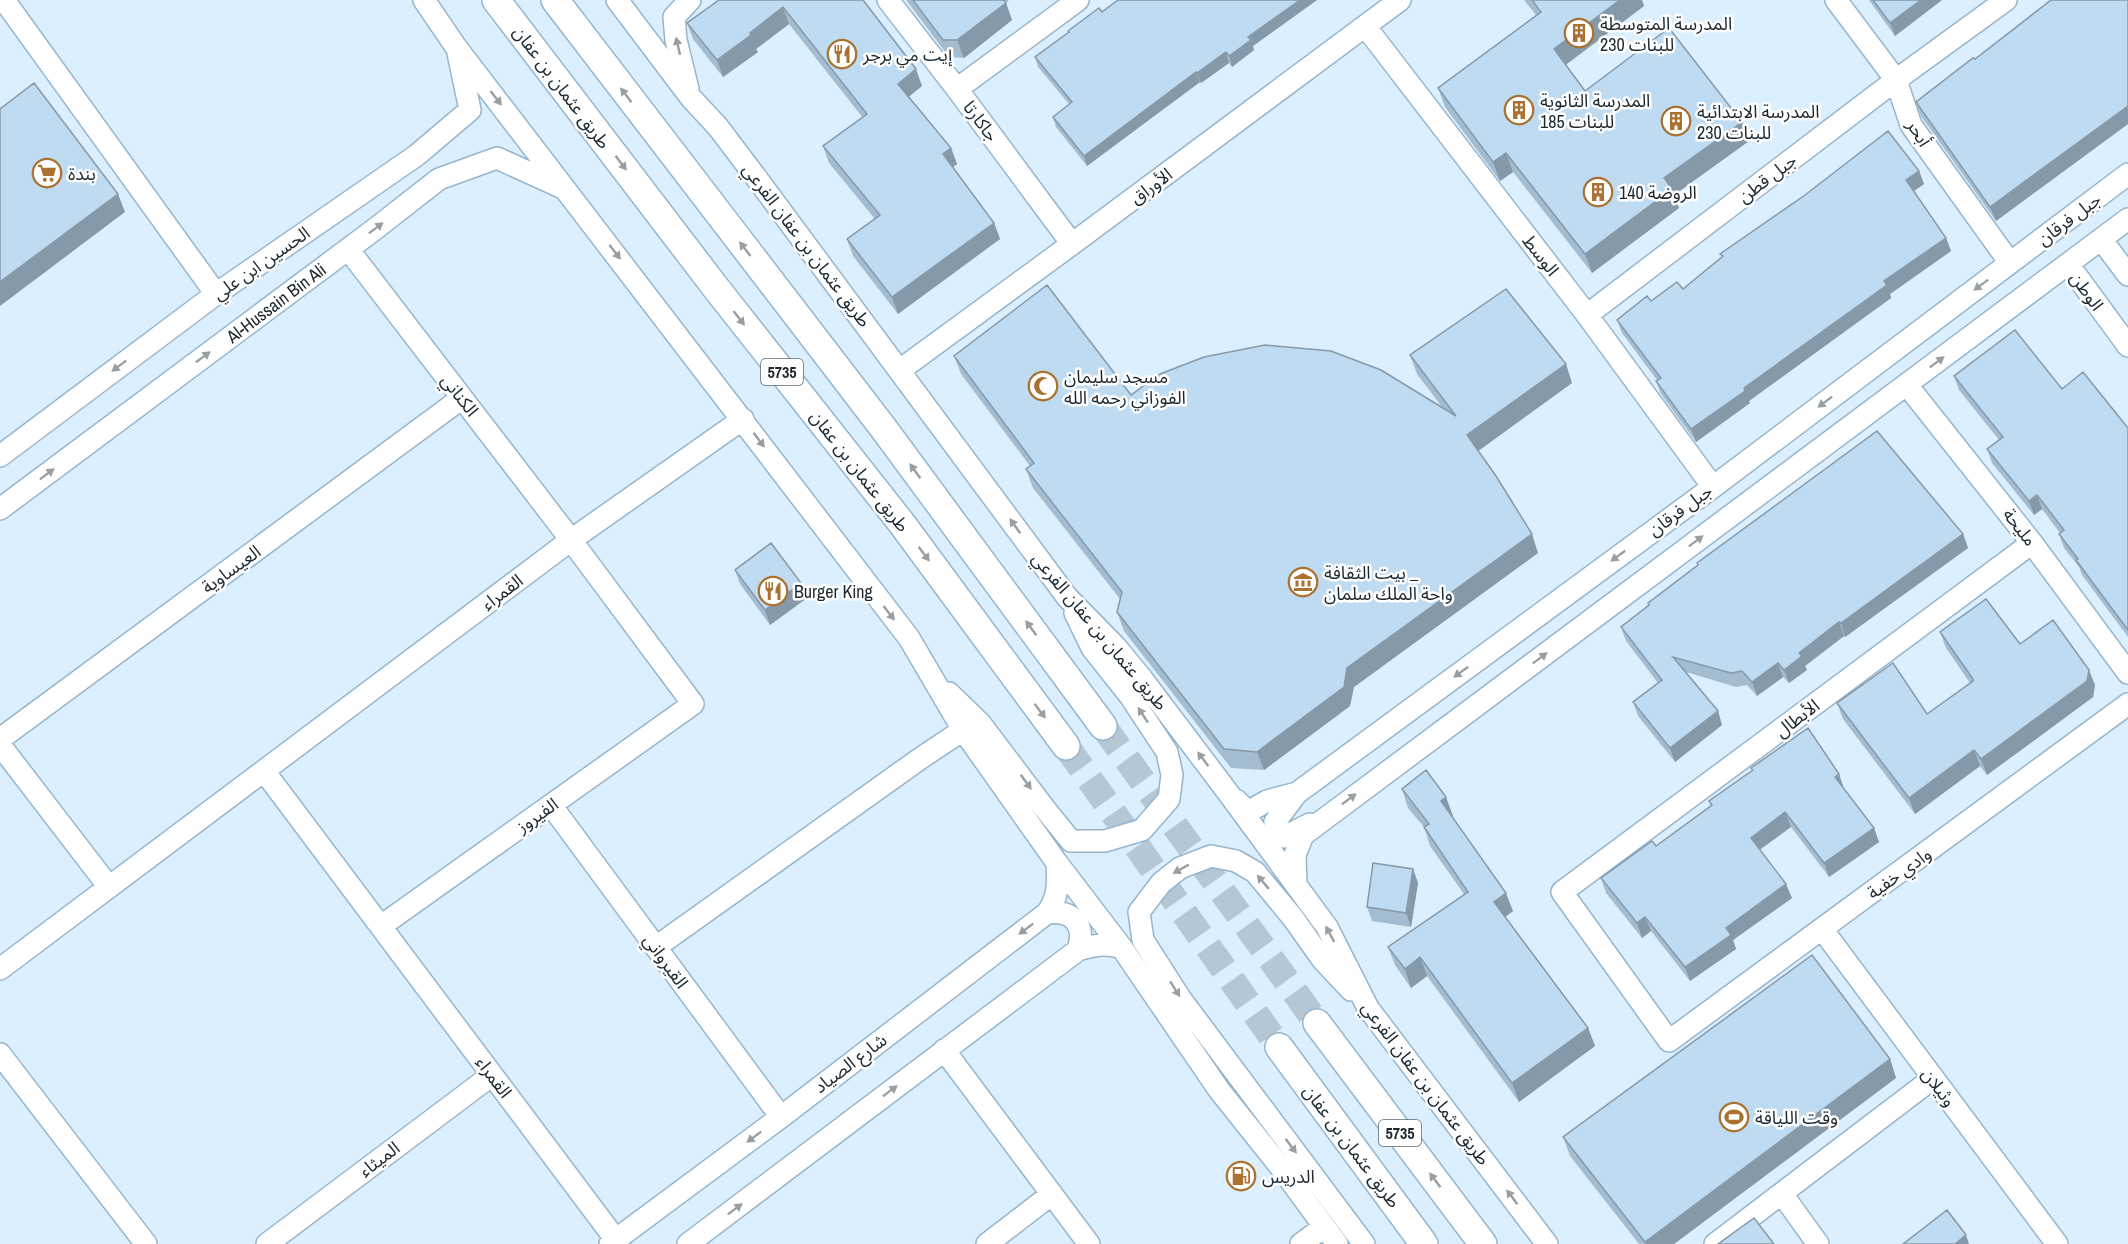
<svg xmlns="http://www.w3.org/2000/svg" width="2128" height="1244" font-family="'Archivo Narrow','Noto Sans Arabic',sans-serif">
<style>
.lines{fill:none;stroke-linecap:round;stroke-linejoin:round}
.major-tunnel{stroke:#b5c7d5;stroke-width:27;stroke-dasharray:27 14;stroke-linecap:butt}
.minor-casing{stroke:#96b5cd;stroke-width:24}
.major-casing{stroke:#96b5cd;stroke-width:30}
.minor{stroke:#fff;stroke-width:21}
.major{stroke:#fff;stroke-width:27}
.wall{fill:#a3bcd0}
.shaded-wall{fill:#8599a9}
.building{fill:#bedbf2;stroke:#8599a9;stroke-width:1.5}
.oneway{fill:#989ea2}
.labels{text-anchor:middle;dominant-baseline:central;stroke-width:5;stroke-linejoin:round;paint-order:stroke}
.shield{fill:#fff;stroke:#5f686f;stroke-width:1.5}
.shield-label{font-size:16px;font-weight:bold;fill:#1b2831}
.poi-label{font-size:18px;fill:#1b2831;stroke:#fff;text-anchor:start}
.street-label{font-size:18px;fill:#1b2831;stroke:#fff}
</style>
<rect width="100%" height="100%" fill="#dceffe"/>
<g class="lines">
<path class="major-tunnel" d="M1103,726L1317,1023
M1066,746L1279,1047"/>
<g class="minor-casing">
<path id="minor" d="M4,0L216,294
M424,0L456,47L909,638L963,730L1057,863L1122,948L1219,1090L1282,1169L1337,1244
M617,0L691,98L718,127L752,172L1067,597L1116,647L1143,680L1226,790L1327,927L1368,1008L1547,1244
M888,0L957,89L1072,244
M1836,0L1896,80L1911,125L2010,263
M1365,26L1587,315L1713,487
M688,89L676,40L674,17L690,0
M957,89L1078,0
M2101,239L2128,275
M348,249L571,540L693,704L381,926
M2068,264L2128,346
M1587,315L1896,80L2006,0
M900,370L1072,244L1400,0
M1907,385L2032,543L2128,673
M0,456L216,294L417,155L470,110L458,53
M0,509L375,229L439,179L497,158L563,188
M2032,543L1562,892L1669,1041L2128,704
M949,693L980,723L1045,809L1071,841H1105L1142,830L1169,799L1172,775L1167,752L1130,696L1092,648L1075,613
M0,739L462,398
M0,745L109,887
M264,771L616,1240
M1297,793L1275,822L1284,837L1310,824
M1236,800L1248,812L1267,801L1297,793L1713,487L2128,174
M551,805L781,1117
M1296,885L1295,855L1303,835L2128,219
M1047,913C1074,910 1086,925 1078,950
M1822,929L2057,1244
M656,947L921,758L963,730
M0,969L571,540L743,419
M1351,990L1322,959L1293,918L1255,872L1236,861L1211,856L1180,868L1161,883L1139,912L1143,940L1180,998L1364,1244
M944,1050L1089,1244
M0,1054L146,1244
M1782,1194L1818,1244
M267,1244L492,1075
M610,1244L781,1117L1047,913C1059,897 1058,882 1057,863
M688,1244L1078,950C1094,945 1105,943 1122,948
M987,1244L1052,1194
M1301,1244L1324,1227
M1715,1244L1932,1079"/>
</g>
<g class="major-casing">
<path id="major" d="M496,0L716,288L903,525L1066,746
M555,0L884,429L1103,726
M1317,1023L1483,1244
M1279,1047L1424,1244"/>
</g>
<use href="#minor" class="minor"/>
<use href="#major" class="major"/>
</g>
<path class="wall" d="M719,0H863L922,86L909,97L951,148L957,164L953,167L994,223L1000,239L898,314L853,256L847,239L875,219L829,163L823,146L863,118L789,24L756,49L758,52L723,77L693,39L687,23Z
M906,0H1009L1006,3L1012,20L964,58L949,57Z
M1118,0H1317L1253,46L1254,50L1232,67L1229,63L1201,83L1200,82L1087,166L1056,127L1053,117L1069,104L1038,67L1035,57Z
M1524,0H1642L1644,6L1566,65L1585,91L1749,141L1674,195L1679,208L1592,273L1513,172L1500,181L1445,107L1438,88L1536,15Z
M1869,0H1942L1895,36Z
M2128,0V124L1996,221L1921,116L1916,102L1975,59Z
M1919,171L1924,184L1914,191L1946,238L1951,251L1890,294L1891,298L1749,401L1750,403L1696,442L1661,394L1656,381L1657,380L1622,333L1617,320L1651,301L1683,289L1722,257L1720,254Z
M1410,355L1572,383L1478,451L1538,553L1354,687L1350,706L1264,770L1231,768L1124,631L1117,612L1120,599L1033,488L1026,469L1030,466L961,374L954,356L1131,395L1442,407L1417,374Z
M1954,376L2062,389L2128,428V637L2082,575L2079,567L2064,548L2059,534L2060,533L2042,509L2034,515L1992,463L1987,449L1999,440L1959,390Z
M1963,534L1968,548L1845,637L1844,636L1805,666L1807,670L1789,683L1783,677L1757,696L1747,685L1736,687L1686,672L1718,711L1722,725L1675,762L1638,716L1633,702L1658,683L1626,641L1621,627L1649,606L1648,603L1697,565V563Z
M735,570L801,583L807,598L770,625L740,584Z
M1940,632L2020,644L2095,685L2093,697L1987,775L1980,766L1915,814L1843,719L1837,703L1927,714L1970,683L1946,648Z
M1751,768L1839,774L1844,789L1874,828L1879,842L1829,877L1791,827L1760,850L1792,898L1733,940L1736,949L1690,981L1651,931L1642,938L1606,893L1601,878L1656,846L1711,806L1709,801L1752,771Z
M1402,789L1446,797L1452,816L1513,911L1505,917L1588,1028L1595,1046L1519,1102L1427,976L1411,988L1395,965L1388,947L1464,894L1430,846L1424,827L1408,808Z
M1413,869L1418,883L1411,927L1372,921L1367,907Z
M1890,1059L1896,1078L1674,1244H1639L1570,1156L1563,1137Z"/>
<path class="shaded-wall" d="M1300,0H1317L1253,46L1254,50L1232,67L1229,56L1248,37Z
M1620,0H1642L1644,6L1561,68L1554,49Z
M1921,0H1942L1895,36L1890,23Z
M1006,3L1012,20L964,58L957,40Z
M783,7L789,24L756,49L758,52L723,77L717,60Z
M1226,52L1229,63L1201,83L1197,73Z
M916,69L922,86L904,100L898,84Z
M1196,72L1200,82L1087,166L1084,156Z
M2128,106V124L1996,221L1990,207Z
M1742,122L1749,141L1674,195L1679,208L1592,273L1585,254L1664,178Z
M951,148L957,164L949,170L943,154Z
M1506,153L1513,172L1500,181L1493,162Z
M1919,171L1924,184L1911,193L1906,180Z
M118,194L125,212L0,306V282Z
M994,223L1000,239L898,314L892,297Z
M1946,238L1951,251L1890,294L1891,298L1749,401L1750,403L1696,442L1691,429L1884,281Z
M1566,364L1572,383L1474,454L1467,435Z
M2037,495L2042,509L2034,515L2029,501Z
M1532,534L1538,553L1354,687L1350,706L1264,770L1257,752L1347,668Z
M1963,534L1968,548L1845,637L1841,623Z
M801,583L807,598L770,625L765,610Z
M1839,622L1844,636L1805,666L1807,670L1789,683L1784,670L1799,653Z
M1778,663L1783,677L1757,696L1752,682Z
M2089,670L2095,685L2093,697L1987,775L1981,759Z
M1718,711L1722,725L1675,762L1670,748Z
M1974,750L1980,766L1915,814L1909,798Z
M1839,774L1844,789L1835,777Z
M1446,797L1453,816L1448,819L1441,801Z
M1785,812L1791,827L1756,852L1751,838Z
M1874,828L1879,842L1829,877L1824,863Z
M1413,869L1418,883L1411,927L1406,913Z
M1786,884L1792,898L1733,940L1736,949L1690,981L1685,967L1726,928Z
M1506,893L1513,911L1501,920L1494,902Z
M1645,917L1651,931L1642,938L1637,923Z
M1420,957L1427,976L1411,988L1405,969Z
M1588,1028L1595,1046L1519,1102L1512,1083Z
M1890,1059L1896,1078L1674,1244H1646L1645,1242Z
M1966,1235L1969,1244H1955Z"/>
<path class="building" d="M719,0H863L916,69L898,84L951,148L943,154L994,223L892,297L847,239L880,215L823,146L867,114L783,7L750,33L751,35L717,60L687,23Z
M913,0H1004L1006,3L957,40H943Z
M1118,0H1300L1248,37L1251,40L1229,56L1226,52L1197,73L1196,72L1084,156L1053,117L1072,102L1035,57L1069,32L1068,31L1099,8L1102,12Z
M1532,0H1620L1554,49L1585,91L1669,28L1742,122L1664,178L1672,189L1585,254L1506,153L1493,162L1438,88L1541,12Z
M1873,0H1921L1890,23Z
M2051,0H2128V106L1990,207L1916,102L1973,58L1975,59Z
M34,83L118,194L0,282V109Z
M1888,131L1919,171L1906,180L1946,238L1884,281L1887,285L1744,388L1745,391L1691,429L1656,381L1661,378L1617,320L1647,296L1651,301L1677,282L1683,289L1723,256L1720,254L1805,195Z
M1047,285L1131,395L1160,374L1204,357L1265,345L1331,351L1381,370L1456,416L1410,355L1506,289L1566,364L1467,435L1496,476L1532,534L1347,668L1344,687L1257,752L1224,749L1117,612L1122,592L1026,469L1034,463L954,356Z
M2015,330L2062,389L2083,372L2128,428V630L2076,560L2078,559L2059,534L2064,530L2037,495L2029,501L1987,449L2003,437L1954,376Z
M1877,431L1963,534L1841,623L1839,622L1799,653L1802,656L1784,670L1778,663L1752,682L1742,671L1731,673L1673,657L1718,711L1670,748L1633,702L1662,680L1621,627L1649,605L1648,603L1698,565L1697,563Z
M771,543L801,583L765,610L735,570Z
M1986,599L2020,644L2053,620L2089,670L2087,681L1981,759L1974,750L1909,798L1837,703L1893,663L1927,714L1973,681V679L1940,632Z
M1808,728L1839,774L1835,777L1874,828L1824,863L1785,812L1751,838L1786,884L1726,928L1731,935L1685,967L1645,917L1637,923L1601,878L1652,841L1656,846L1712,805L1709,801L1753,770L1751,768Z
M1426,770L1446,797L1441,801L1506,893L1494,902L1588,1028L1512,1083L1420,957L1405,969L1388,947L1468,892L1424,827L1429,824L1402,789Z
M1373,863L1413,869L1406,913L1367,907Z
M1812,955L1890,1059L1645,1242L1563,1137Z
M1947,1210L1966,1235L1955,1244H1903Z
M1754,1218L1774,1244H1718Z"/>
<defs><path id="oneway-solid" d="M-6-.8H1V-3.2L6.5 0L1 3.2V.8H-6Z" transform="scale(1.5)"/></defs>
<g class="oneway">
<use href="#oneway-solid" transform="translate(678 46) rotate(-103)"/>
<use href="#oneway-solid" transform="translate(626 95) rotate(-127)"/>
<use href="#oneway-solid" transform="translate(496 98) rotate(52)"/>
<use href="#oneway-solid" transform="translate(621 163) rotate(53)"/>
<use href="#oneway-solid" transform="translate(376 228) rotate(-37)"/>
<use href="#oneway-solid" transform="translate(745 249) rotate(-128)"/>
<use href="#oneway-solid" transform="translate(615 252) rotate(52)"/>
<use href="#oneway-solid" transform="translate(1981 285) rotate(143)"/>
<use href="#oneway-solid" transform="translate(739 318) rotate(52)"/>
<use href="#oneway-solid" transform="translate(203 357) rotate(-37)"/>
<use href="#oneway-solid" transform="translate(1937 362) rotate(-37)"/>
<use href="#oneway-solid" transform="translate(119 366) rotate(143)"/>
<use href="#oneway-solid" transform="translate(1825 402) rotate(143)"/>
<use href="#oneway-solid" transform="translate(759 440) rotate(53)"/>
<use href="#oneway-solid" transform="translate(915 471) rotate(-126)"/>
<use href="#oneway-solid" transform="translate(47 474) rotate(-37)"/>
<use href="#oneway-solid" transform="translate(1015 526) rotate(-126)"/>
<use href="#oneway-solid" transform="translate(1696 541) rotate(-37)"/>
<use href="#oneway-solid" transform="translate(924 554) rotate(53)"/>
<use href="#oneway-solid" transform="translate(1618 556) rotate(144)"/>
<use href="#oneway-solid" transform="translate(889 613) rotate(52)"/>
<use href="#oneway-solid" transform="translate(1031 628) rotate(-126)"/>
<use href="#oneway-solid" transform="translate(1540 658) rotate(-37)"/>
<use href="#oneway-solid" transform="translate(1461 672) rotate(144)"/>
<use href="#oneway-solid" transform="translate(1040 711) rotate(53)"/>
<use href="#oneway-solid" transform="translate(1143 715) rotate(-123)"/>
<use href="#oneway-solid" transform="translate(1203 759) rotate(-127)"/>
<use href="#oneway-solid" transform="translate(1026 782) rotate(54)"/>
<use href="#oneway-solid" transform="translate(1349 799) rotate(-37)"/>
<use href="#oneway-solid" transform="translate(1181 869) rotate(151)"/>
<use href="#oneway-solid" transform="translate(1263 882) rotate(-130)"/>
<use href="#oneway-solid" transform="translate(1026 929) rotate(143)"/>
<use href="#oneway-solid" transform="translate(1330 934) rotate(-118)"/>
<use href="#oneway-solid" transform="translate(1175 989) rotate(58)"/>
<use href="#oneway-solid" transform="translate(890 1091) rotate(-37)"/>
<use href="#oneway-solid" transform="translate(754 1137) rotate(143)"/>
<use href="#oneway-solid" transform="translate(1291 1146) rotate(53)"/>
<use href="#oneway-solid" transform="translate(1435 1180) rotate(-127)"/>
<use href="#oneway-solid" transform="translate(1512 1197) rotate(-127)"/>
<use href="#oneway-solid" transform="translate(735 1209) rotate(-37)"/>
</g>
<defs>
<g id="building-ring" transform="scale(1.5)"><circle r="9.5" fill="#fff" stroke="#aa7130" stroke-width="1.5"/><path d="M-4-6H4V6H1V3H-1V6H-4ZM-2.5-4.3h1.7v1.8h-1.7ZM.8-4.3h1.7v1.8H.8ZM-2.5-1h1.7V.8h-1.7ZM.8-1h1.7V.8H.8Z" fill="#aa7130"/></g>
<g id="restaurant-ring" transform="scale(1.5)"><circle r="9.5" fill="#fff" stroke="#aa7130" stroke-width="1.5"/><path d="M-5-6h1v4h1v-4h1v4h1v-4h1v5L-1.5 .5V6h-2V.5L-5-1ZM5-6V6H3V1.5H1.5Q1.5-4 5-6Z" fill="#aa7130"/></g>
<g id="supermarket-ring" transform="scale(1.5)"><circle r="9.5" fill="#fff" stroke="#aa7130" stroke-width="1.5"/><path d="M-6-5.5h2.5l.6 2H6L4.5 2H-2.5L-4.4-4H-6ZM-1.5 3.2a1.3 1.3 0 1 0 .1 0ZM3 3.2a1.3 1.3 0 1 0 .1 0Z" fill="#aa7130"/></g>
<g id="mosque-ring" transform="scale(1.5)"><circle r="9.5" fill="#fff" stroke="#aa7130" stroke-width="1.5"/><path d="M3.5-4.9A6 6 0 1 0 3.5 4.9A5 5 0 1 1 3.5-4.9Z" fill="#aa7130"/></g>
<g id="museum-ring" transform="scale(1.5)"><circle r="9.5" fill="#fff" stroke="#aa7130" stroke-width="1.5"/><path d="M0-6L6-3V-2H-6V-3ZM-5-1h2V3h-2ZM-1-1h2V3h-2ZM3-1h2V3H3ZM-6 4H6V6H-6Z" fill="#aa7130"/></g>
<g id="stadium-ring" transform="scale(1.5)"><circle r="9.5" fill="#fff" stroke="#aa7130" stroke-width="1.5"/><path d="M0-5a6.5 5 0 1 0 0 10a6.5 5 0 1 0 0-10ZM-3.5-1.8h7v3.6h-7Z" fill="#aa7130"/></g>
<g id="fuel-ring" transform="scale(1.5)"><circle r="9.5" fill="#fff" stroke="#aa7130" stroke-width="1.5"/><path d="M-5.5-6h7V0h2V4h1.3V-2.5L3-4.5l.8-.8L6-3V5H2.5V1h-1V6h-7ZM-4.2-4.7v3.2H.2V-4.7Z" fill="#aa7130"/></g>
</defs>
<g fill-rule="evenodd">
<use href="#building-ring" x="1579" y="33"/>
<use href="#restaurant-ring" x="842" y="54"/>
<use href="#building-ring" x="1519" y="110"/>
<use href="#building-ring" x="1676" y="121"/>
<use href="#supermarket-ring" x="47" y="173"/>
<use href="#building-ring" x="1598" y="192"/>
<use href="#mosque-ring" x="1043" y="386"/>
<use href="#museum-ring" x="1303" y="582"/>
<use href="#restaurant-ring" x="773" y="591"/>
<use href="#stadium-ring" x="1734" y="1117"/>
<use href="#fuel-ring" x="1241" y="1176"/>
</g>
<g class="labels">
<g class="shield">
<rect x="761" y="359" width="42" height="26" rx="4.5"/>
<rect x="1379" y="1120" width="42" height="26" rx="4.5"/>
</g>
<g class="shield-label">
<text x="782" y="372">5735</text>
<text x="1400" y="1133">5735</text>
</g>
<g class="poi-label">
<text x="1600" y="23">المدرسة المتوسطة<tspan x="1600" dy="21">230 للبنات</tspan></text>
<text x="863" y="54">إيت مي برجر</text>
<text x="1540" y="100">المدرسة الثانوية<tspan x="1540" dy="21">185 للبنات</tspan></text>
<text x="1697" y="111">المدرسة الابتدائية<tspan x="1697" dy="21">230 للبنات</tspan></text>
<text x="68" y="173">بندة</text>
<text x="1619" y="192">الروضة 140</text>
<text x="1064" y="376">مسجد سليمان<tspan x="1064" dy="21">الفوزاني رحمه الله</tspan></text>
<text x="1324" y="572">بيت الثقافة _<tspan x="1324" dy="21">واحة الملك سلمان</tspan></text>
<text x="794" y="591">Burger King</text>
<text x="1755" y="1117">وقت اللياقة</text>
<text x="1262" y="1176">الدريس</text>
</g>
<g class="street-label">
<text transform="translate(562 87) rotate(53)">طريق عثمان بن عفان</text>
<text transform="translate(981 121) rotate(53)">جاكارتا</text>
<text transform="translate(1919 133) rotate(59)">أبحر</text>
<text transform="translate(1767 178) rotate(-37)">جبل قطن</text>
<text transform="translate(1151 186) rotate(-37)">الأوراق</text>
<text transform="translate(2069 219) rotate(-37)">جبل فرقان</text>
<text transform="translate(807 245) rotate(53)">طريق عثمان بن عفان الفرعي</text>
<text transform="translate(1541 255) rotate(52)">الوسط</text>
<text transform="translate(261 263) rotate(-35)">الحسين ابن علي</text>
<text transform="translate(2087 291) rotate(54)">الوطن</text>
<text transform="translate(276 303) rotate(-37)">Al-Hussain Bin Ali</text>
<text transform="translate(460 395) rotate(52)">الكناني</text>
<text transform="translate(860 471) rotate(52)">طريق عثمان بن عفان</text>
<text transform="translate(1680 510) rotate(-36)">جبل فرقان</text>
<text transform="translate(2020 527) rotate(52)">مليحة</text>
<text transform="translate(231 569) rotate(-36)">العيساوية</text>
<text transform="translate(502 592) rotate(-37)">القمراء</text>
<text transform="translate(1100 631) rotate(50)">طريق عثمان بن عفان الفرعي</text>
<text transform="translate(1797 718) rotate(-37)">الأبطال</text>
<text transform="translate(537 815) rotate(-35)">الفيروز</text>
<text transform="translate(1899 873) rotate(-36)">وادي خفية</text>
<text transform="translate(666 961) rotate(54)">القيرواني</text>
<text transform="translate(850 1063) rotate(-37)">شارع الصياد</text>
<text transform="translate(494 1077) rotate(53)">القمراء</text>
<text transform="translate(1426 1083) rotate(53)">طريق عثمان بن عفان الفرعي</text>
<text transform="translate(1939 1087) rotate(53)">وثيلان</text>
<text transform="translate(1352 1146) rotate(53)">طريق عثمان بن عفان</text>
<text transform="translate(379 1159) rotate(-37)">الميثاء</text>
</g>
</g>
</svg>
